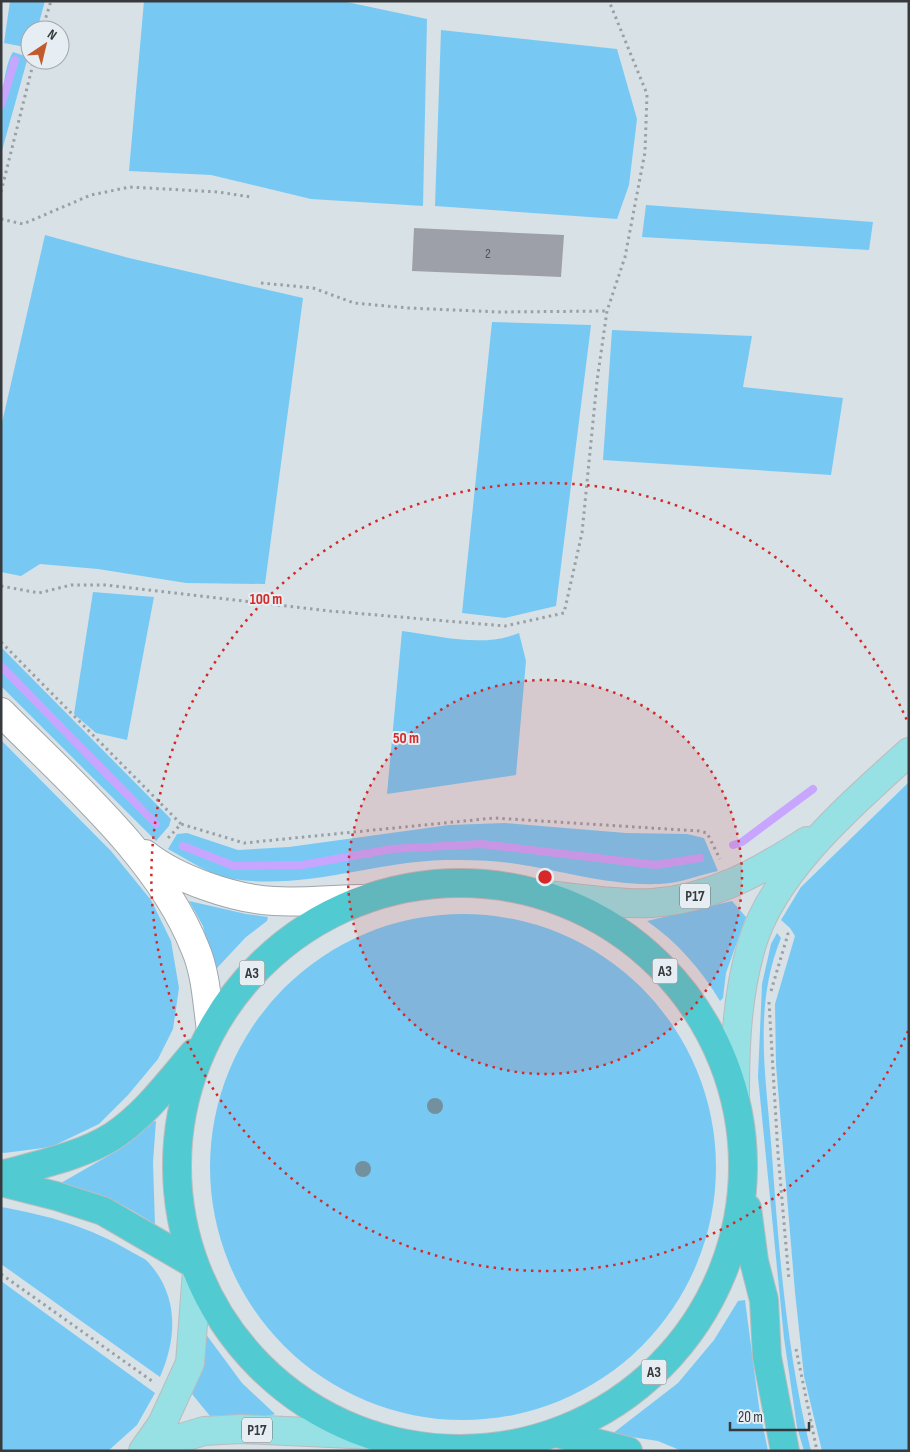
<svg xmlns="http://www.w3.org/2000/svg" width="910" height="1452" font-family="'Sofia Sans Condensed',sans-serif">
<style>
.green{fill:#77c9f4}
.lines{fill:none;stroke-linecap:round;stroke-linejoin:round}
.stream{stroke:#c8a6ff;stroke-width:8}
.building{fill:#9da0a8}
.secondary-casing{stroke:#9ea6aa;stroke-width:30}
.primary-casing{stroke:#bbbcbd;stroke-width:30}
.highway-casing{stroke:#bbbcbd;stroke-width:30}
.path{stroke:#9aa0a4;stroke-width:3;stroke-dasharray:2.5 4;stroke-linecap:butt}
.secondary{stroke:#fff;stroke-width:28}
.primary{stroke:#97e0e3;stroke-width:28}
.highway{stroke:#51cbd1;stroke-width:28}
.tree{fill:#72909e}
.ring{fill:none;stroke:#d62828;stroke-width:2.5;stroke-dasharray:2.5 5}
.labels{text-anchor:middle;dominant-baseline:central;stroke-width:4;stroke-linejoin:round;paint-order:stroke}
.number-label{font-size:14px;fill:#505457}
.shield{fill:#e6eef3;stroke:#6c7073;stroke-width:1}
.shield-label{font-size:15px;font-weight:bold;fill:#373a3c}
.centre{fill:#d62828;stroke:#e6eef3;stroke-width:2.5}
.ring-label{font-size:15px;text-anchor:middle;font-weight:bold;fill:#d62828;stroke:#e6eef3;stroke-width:4;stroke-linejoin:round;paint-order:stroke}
</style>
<rect width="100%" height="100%" fill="#d8e1e6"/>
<path class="green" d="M10,1H45L37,30H30V48L4,43Z
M144,1H342L427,19L423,206L311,199L211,175L129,171Z
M441,30L617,49L637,119L629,185L617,219L435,206Z
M13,52L28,57L1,154C1,128 0,72 13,52Z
M646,205L873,222L869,250L642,237Z
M45,235L129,258L303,298L265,584L186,583L98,569L40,564L21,576L1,572V427Z
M492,322L591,325L556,606L505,618L462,613Z
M612,330L752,336L743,387L843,398L831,475L603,460Z
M93,592L154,597L127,740L96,733L74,714Z
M402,631C439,636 483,648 519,633L526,661L516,775L387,794Z
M1,647L171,819L169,826L156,841L1,686Z
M1,740L111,851L151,900L171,941L179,988L173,1029L158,1059L128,1095L99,1124L51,1147L4,1153L1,1152Z
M909,782V1451H822L804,1376L795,1292L776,1065L775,1004L795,936L790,928L781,920L801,887Z
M505,823L626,833L687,834L704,838L718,871C699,875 678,884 659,884C604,886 555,868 501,862C483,860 463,860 444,860C374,862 304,890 233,879C210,875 188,860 168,849L177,834L187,833L238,850L289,847L449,825Z
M189,901L246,914L268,917L267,921L246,937L217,968L213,969L203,926Z
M732,901L746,917L726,973L723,998L720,1001C701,969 677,942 647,921Z
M210 1167a253 253 0 1 1 506 0a253 253 0 1 1-506 0Z
M777,933L781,938C752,1009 767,1081 772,1155C779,1254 787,1354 811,1451H804L797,1427L784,1338L758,1077L762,984L771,944Z
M156,1121L153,1162L155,1225C126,1204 95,1192 61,1183L120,1149L150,1122Z
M1,1207C47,1215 90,1227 130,1251C136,1255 145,1258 149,1263C179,1297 177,1338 160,1377L1,1264Z
M1,1281L155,1393L137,1425L108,1451H1Z
M745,1300L759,1407L768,1451H682L658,1441L612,1434L678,1383L714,1340L738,1301Z
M205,1333L242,1383L275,1414C268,1418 223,1415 210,1416L192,1394Z"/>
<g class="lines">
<path class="stream" d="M1,105L15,60
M1,666L156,824
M733,845L742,842L813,789
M183,846L234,866L302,865L392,849L481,844L656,865L700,858"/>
</g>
<path class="building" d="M414,228L564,235L561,277L412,271Z"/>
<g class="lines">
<g class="secondary-casing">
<path id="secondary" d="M1,712C69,781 159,857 195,948C206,973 207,1003 211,1030
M145,854C176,879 234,899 274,901C303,903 334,899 363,899"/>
</g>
<g class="primary-casing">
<path id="primary" d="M545,895C580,898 617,905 652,903C711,899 759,872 807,841
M735,1095C735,1044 737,994 752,944C774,870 853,803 909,752
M145,1449L204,1431L241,1429L373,1435
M143,1451L162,1424L190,1363L197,1271"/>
</g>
<g class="highway-casing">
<path id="highway" d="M177 1166a283 283 0 1 1 566 0a283 283 0 1 1-566 0Z
M1,1175C37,1165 82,1156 113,1136C145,1115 169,1082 194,1053
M1,1182L56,1196L103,1211L194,1264
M747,1208L754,1261L764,1300L767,1357L785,1451
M556,1433L628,1451"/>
</g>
<path class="path" d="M42,30L51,1
M1,192L34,60
M1,219L23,224L91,195L130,187L218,192L251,197
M261,283L313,288L354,303L408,308L500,312L607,311
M1,586L39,593L71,585H105L330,611L505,626L564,613L582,533L597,381L607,311L625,257L645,152L647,94L609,1
M1,642L181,824
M168,838L181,824L244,843L494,818L699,831L707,833L720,859
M771,991L788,934L785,932
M769,1002L778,1154L789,1280
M1,1274L152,1381
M796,1349L817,1451"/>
<use href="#secondary" class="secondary"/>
<use href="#primary" class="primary"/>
<use href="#highway" class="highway"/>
</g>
<g class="tree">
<circle cx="435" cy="1106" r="8"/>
<circle cx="363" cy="1169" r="8"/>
</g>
<circle cx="545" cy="877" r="197" fill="#d62828" fill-opacity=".12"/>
<g class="ring">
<circle cx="545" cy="877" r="197"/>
<path d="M908 1031A394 394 0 1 1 908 723"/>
</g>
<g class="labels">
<g class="number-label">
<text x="488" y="253">2</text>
</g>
<g class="shield">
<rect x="680" y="883.5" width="30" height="25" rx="4"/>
<rect x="652.5" y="958.5" width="25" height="25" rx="4"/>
<rect x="239.5" y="960.5" width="25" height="25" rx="4"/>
<rect x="641.5" y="1359.5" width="25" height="25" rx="4"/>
<rect x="242" y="1417.5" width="30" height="25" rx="4"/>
</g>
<g class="shield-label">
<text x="695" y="896">P17</text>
<text x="665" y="971">A3</text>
<text x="252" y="973">A3</text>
<text x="654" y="1372">A3</text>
<text x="257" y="1430">P17</text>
</g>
</g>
<circle cx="545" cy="877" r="8" class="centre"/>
<g class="ring-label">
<text x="266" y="604">100 m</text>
<text x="406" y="743">50 m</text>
</g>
<rect width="910" height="1452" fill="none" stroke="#373a3c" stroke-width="5"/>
<g transform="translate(45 45) rotate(35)"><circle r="24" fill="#e6eef3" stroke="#a0a6aa"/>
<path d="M0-4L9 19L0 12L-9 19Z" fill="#c15b2d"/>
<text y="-8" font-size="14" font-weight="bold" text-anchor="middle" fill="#373a3c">N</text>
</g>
<path d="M730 1422v8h79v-8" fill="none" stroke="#373a3c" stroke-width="2.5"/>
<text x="738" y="1422" font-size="15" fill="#373a3c" stroke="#e6eef3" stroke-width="4" paint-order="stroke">20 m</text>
</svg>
